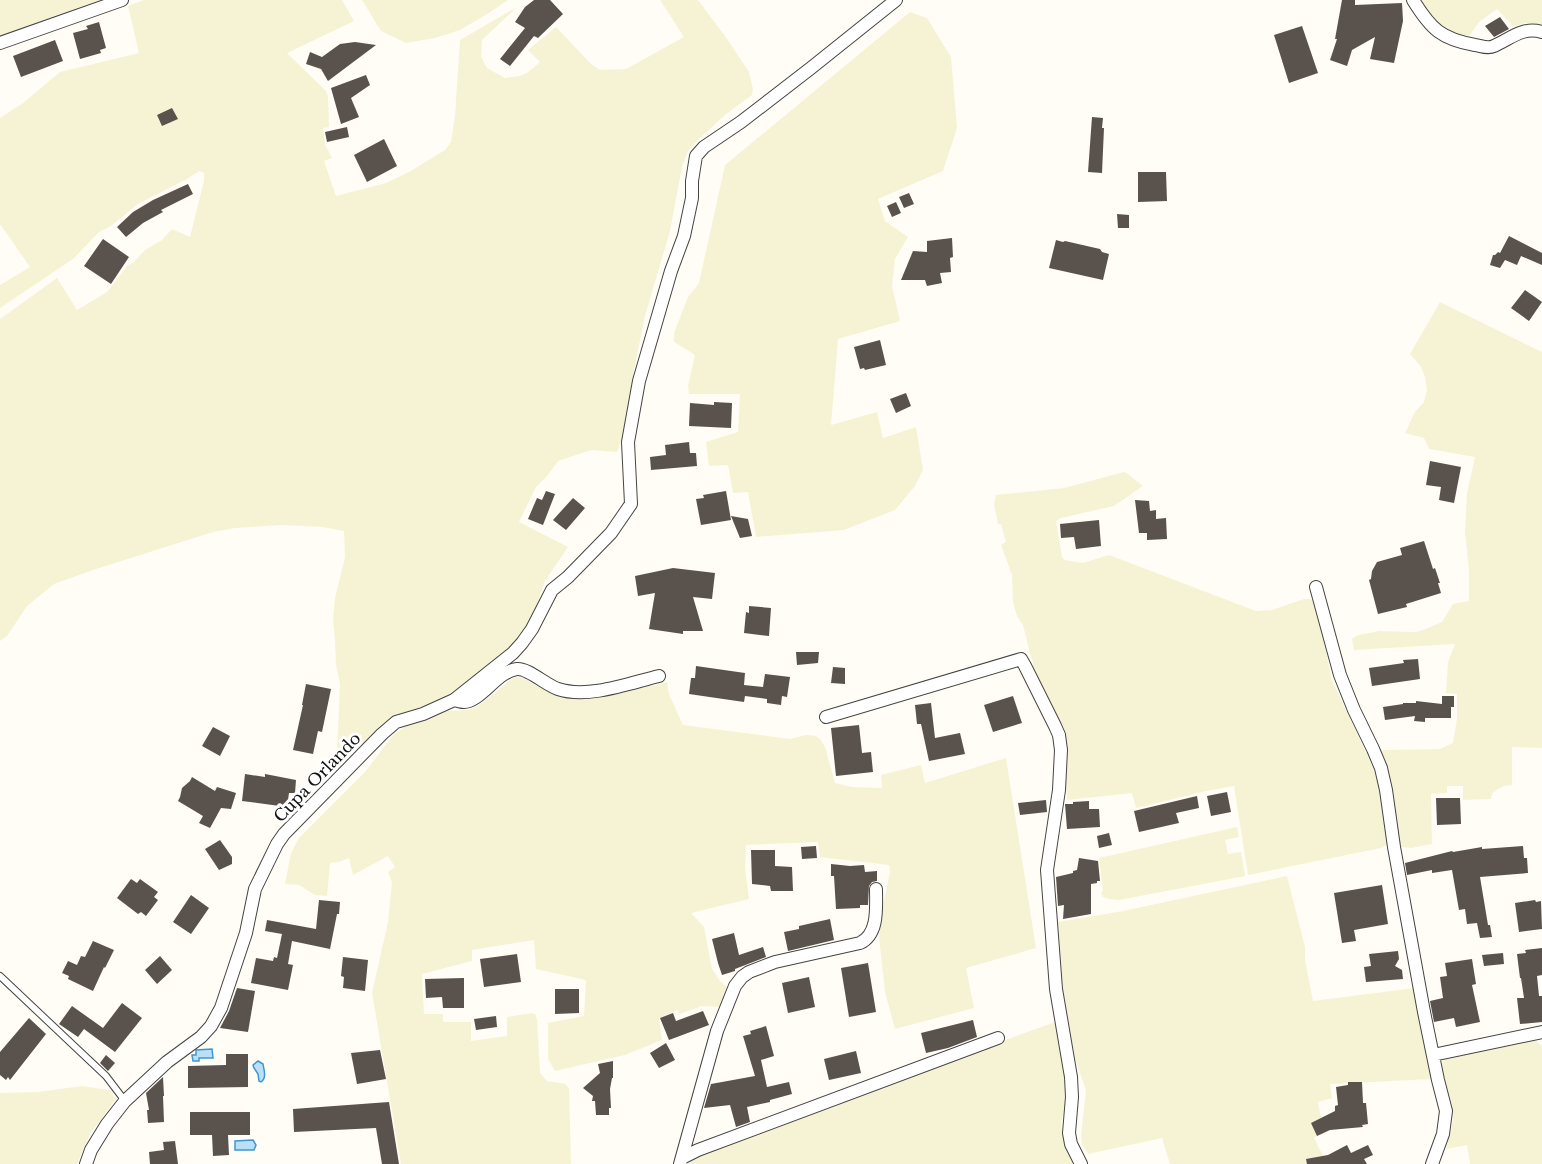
<svg xmlns="http://www.w3.org/2000/svg" width="1542" height="1164" font-family="'Libre Baskerville',serif">
<style>
.farmland{fill:#f6f3d4}
.water{fill:#b9e0f7;stroke:#3f96cf;stroke-width:1.5}
.building{fill:#5a524d}
.lines{fill:none;stroke-linecap:round;stroke-linejoin:round}
.service-casing{stroke:#444;stroke-width:8}
.minor-casing{stroke:#444;stroke-width:14}
.service{stroke:#fff;stroke-width:6}
.minor{stroke:#fff;stroke-width:12}
.labels{text-anchor:middle;dominant-baseline:central;stroke-width:6;stroke-linejoin:round;paint-order:stroke}
.street-label{font-size:16px;fill:#111;stroke:#fff}
</style>
<rect width="100%" height="100%" fill="#fffdf5"/>
<path class="farmland" d="M0,0H104L0,39Z
M144,0H342L354,21L287,53L326,91L328,96L329,127L323,128L325,144L332,158L324,161L336,196L386,183L409,172L445,150L451,142L455,115L460,40L517,7L482,40L481,57L487,68L505,78L519,76L527,73L540,62L528,50L556,27L591,64L600,70L626,69L684,37L660,0H698L725,36L749,72L753,89L752,95L725,115L700,138L688,151L682,167L670,231L645,316L634,370L627,422L617,452L591,450L558,461L548,475L536,487L519,522L568,547L545,581L534,612L520,639L487,667L444,700L399,715L384,725L336,774L340,684L336,665L335,640L333,620L335,598L345,557L344,531L323,527L281,525L235,528L213,532L93,570L54,584L27,606L7,636L0,641V319L57,278L77,310L107,292L128,265L133,263L145,250L162,240L172,229L190,237L204,181V173L199,171L187,179L138,204L111,226L99,232L73,259L0,308V285L30,267L0,224V118L23,103L60,72L139,53L128,6Z
M362,0H508L489,13L460,30L435,38L406,43L381,31Z
M1420,0H1542V24L1525,23L1514,27L1497,9L1479,22L1470,35L1464,36L1446,31L1429,15L1421,4Z
M910,12L927,18L951,57L957,128L943,171L878,199L885,221L908,237L895,259L892,286L900,321L838,339L831,425L877,412L883,438L916,427L923,470L915,486L895,510L844,530L756,537L748,492L733,493L728,465L709,466L706,442L738,432L740,394H689L688,386L695,355L674,342V333L688,297L699,283L725,165Z
M1440,302L1542,352V748L1512,747V785L1504,786L1498,789L1492,794L1491,799L1463,800V786H1447V793L1431,794L1432,844L1411,848L1402,847L1399,842L1378,752L1385,750L1440,749L1453,743L1457,719V694L1446,693L1448,662L1455,644L1354,650L1352,639L1358,635L1379,631L1416,632L1423,630L1442,622L1453,604L1469,601V570L1465,531L1467,493L1475,457L1429,449L1424,438L1405,433L1415,412L1424,402L1427,390L1425,377L1421,367L1410,354Z
M1124,472L1128,474L1143,486L1114,506L1061,518L1056,521L1062,557L1065,560L1083,563L1109,555L1256,611L1272,610L1304,599H1310L1316,603L1332,681L1368,756L1378,780L1388,841L1386,845L1381,848L1248,875L1234,786L1206,791L1136,808L1132,793L1067,800L1063,739L1033,671V662L1030,654L1023,625L1017,616L1013,602L1012,575L1001,545L1006,542L1001,524H998L994,504L996,495L1064,488Z
M517,677H521L556,696L576,698L608,696L667,682L669,694L683,725L790,739L806,735L816,736L820,739L825,747L835,783L852,787L882,788L881,775L921,765L925,783L1006,758L1036,948L966,968L974,1008L895,1029L885,992L879,937L881,917L890,871L889,865L820,857L818,842L746,845L745,868L749,899L691,913L704,927L712,969L720,981L727,987L721,1007L702,1006L680,1014L677,1010L659,1018L662,1040L625,1055L555,1071L548,1059V1023L584,1016L586,981L582,979L536,969L534,940L472,950V961L422,974L424,1014H443V1022H471V1041L507,1036V1017L532,1013L535,1014L537,1019L540,1073L547,1081L566,1084L569,1089L571,1164H401L372,993L388,922L392,882L388,872L395,867L388,856L353,875L349,858L339,862L330,863L327,896L315,895L299,885L285,884L291,853L299,838L365,772L394,734L413,722L445,711L468,710L478,706L513,678Z
M1237,827L1239,837L1225,840L1228,854L1241,852L1245,876L1119,900L1109,899L1103,897L1101,893L1103,891L1099,858Z
M1287,876L1305,947V960L1313,1001L1414,988L1422,1035L1432,1079L1330,1084L1332,1098L1318,1102L1321,1118L1317,1136L1314,1138L1323,1156L1315,1158L1316,1164H1170L1162,1138L1088,1154L1082,1144L1081,1135L1086,1090L1075,1059L1063,991L1058,922L1123,911Z
M1058,1021L1068,1098L1061,1122L1062,1134L1066,1147L1074,1164H687L701,1154L1008,1039Z
M1534,1039L1542,1046V1164H1470L1467,1145L1446,1149L1453,1121L1452,1105L1443,1073L1442,1063L1446,1058Z
M82,1086L109,1090L116,1099L90,1134L77,1164H0V1093L38,1092Z"/>
<path class="water" d="M212,1049L213,1058H199V1061H193L192,1055H196V1050Z
M258,1061L263,1064C264,1070 267,1078 261,1082L259,1081L258,1074L254,1068L253,1065Z
M253,1140L256,1145L254,1150H235V1141Z"/>
<path class="building" d="M534,0H550L563,14L538,38L534,36L510,66L500,59L525,28L515,22L525,7Z
M1342,0H1355V5L1402,3L1403,21L1394,63L1370,59L1375,37L1352,50L1347,66L1330,60L1337,39H1335Z
M1500,17L1509,29L1494,37L1485,26Z
M99,22L106,48L100,50L101,53L80,59L73,33L88,29L86,26Z
M1302,26L1318,73L1289,83L1274,35Z
M55,40L63,61L21,77L13,56Z
M355,42L376,45L328,81L321,69L306,64L310,52L322,57L340,44Z
M366,75L370,85L351,98L359,117L341,124L331,88Z
M172,108L178,119L162,126L157,115Z
M1092,117L1103,118L1102,128H1104L1102,173L1088,172Z
M347,127L349,137L327,142L325,132Z
M384,139L397,166L367,182L354,155Z
M1138,172H1166L1167,201L1138,202Z
M188,184L193,194L161,210L163,212L143,223L126,237L117,227L133,212L153,200Z
M909,193L914,204L904,208L899,197Z
M896,202L901,213L892,217L887,206Z
M1117,214L1129,215V228H1118Z
M1509,236L1542,253V265L1521,256L1517,265L1505,260L1500,268L1490,265L1493,255H1495L1498,252L1500,253Z
M952,238L953,257L950,258L951,272L940,273L942,283L927,286L925,280H901L913,251L927,252V241Z
M103,239L129,257L111,284L84,266Z
M1056,240L1063,242L1065,241L1100,249L1102,252L1109,254L1103,280L1049,268Z
M1525,290L1542,302L1529,321L1511,308Z
M880,340L886,365L865,370L864,368L860,369L854,347Z
M906,393L911,406L896,413L890,399Z
M714,402L732,403L731,428L689,426L690,403L714,405Z
M689,442L690,453H696L697,466L651,470L650,457L666,455L665,445Z
M1430,461L1461,467L1454,503L1439,500L1441,487L1426,485Z
M546,491L555,494L543,525L528,519L537,498L542,500Z
M726,491L731,520L701,525L696,499L704,498L703,495Z
M573,498L585,508L566,530L553,520Z
M1135,500L1149,501L1150,511L1156,510V519L1166,518L1167,539L1147,540V533H1139Z
M731,516L748,519L752,536L740,538Z
M1099,520L1101,546L1076,549L1074,537L1061,538L1060,524Z
M1424,541L1433,569L1435,568L1440,583H1438L1441,593L1406,604L1407,607L1378,614L1369,580L1371,579L1372,571L1377,562L1402,555L1400,548Z
M673,568L715,573L712,599L693,597L703,631H683V634L649,629L655,593L638,596L635,576Z
M749,606L771,608L769,636L744,633L746,612L749,613Z
M796,652H819L818,663L797,665Z
M1418,659L1420,679L1372,686L1369,668L1404,663L1403,660Z
M696,666L745,673L744,685L763,687L765,674L790,677L787,697L782,696L781,705L767,703V699L745,696L744,702L689,694L691,678H695Z
M833,667L845,668V684L831,683Z
M306,684L331,689L322,732L318,731L313,754L293,750L303,705H302Z
M1013,696L1022,723L993,732L984,705Z
M1442,696H1454V707H1451V718H1425V722L1414,721L1415,716L1385,720L1383,707L1403,704V703H1416V701L1442,704Z
M931,703L935,738L960,733L965,754L929,761L921,724H917L915,705Z
M859,725L862,753L871,752L873,772L836,776L831,728Z
M213,727L230,736L220,756L202,746Z
M245,774L265,777V774L296,780L295,793H289L287,807L242,801Z
M192,777L215,791L217,787L236,793L231,809L221,808L210,828L199,823L203,816L178,801L180,797L182,788L190,781Z
M1227,792L1231,812L1211,816L1207,796Z
M1197,796L1199,808L1176,813L1179,823L1139,832L1134,811Z
M1436,798H1460L1461,824L1437,825Z
M1046,800L1047,812L1020,815L1018,803Z
M1089,801V809H1099L1100,827L1067,829L1065,804H1073V802Z
M1109,833L1112,845L1099,848L1097,836Z
M220,840L232,857V864L219,870L205,849Z
M816,846L817,858L802,859L801,847Z
M1523,846L1524,858H1527L1528,873L1480,877L1488,925H1490L1492,937L1480,938L1477,923L1467,924L1465,909L1459,910L1452,870L1432,873V870L1407,875L1405,863L1452,851L1453,852L1482,847V849Z
M751,850H775V866L792,867L793,891H771L770,886L752,884Z
M1079,858L1098,861L1100,881H1097V883L1091,884V914L1063,919L1064,905L1058,906L1056,877L1073,873V871L1077,870Z
M831,864L850,866L864,865L865,872L877,871V881L872,882L869,886L868,905H860V908L836,909L834,876H831Z
M131,879L137,883L140,879L158,892L154,897L158,900L146,916L141,912L138,914L117,898Z
M1382,885L1388,924L1354,930L1356,941L1342,943L1334,893Z
M191,895L209,908L191,934L173,922Z
M319,900L340,902L339,914H337L330,949L292,941L288,964L293,965L288,990L251,983L256,958L273,961L274,957L277,958L282,934L265,931L267,920L316,929Z
M1535,900L1536,902L1541,901L1542,929L1519,932L1515,903Z
M830,919L834,940L788,951L784,932L799,929V926Z
M734,933L739,955L763,947L766,957L735,969V971L722,975L718,963L712,939Z
M93,941L114,950L105,968L104,967L93,991L68,979L69,976L62,973L68,961L77,965L81,956L85,957Z
M1542,948V975L1537,976L1539,996H1542V1022L1520,1024L1517,998H1524L1521,978H1520L1517,954L1526,953L1525,950Z
M1398,951L1399,959L1395,966L1402,970L1403,979L1366,982L1364,967L1371,966L1369,954Z
M1503,953L1504,964L1484,966L1482,955Z
M517,954L521,982L484,987L480,959Z
M160,956L172,970L157,984L145,970Z
M343,957L368,960L365,991L343,988L344,977L341,976Z
M1472,959L1476,984L1472,985L1480,1022L1456,1027L1454,1018L1434,1022L1430,1001L1443,998L1440,977L1447,976L1445,963Z
M868,963L876,1012L849,1017L841,968Z
M809,977L815,1007L788,1013L782,983Z
M464,978V1008H443L442,997L426,998L425,979Z
M237,988L255,991L248,1032L220,1028L229,1011Z
M555,989H579V1013L555,1014Z
M122,1003L142,1018L115,1052L84,1029L78,1037L59,1024L72,1006L103,1028Z
M703,1011L709,1025L669,1040L660,1018L673,1013L676,1021Z
M496,1016L497,1027L476,1030L474,1019Z
M29,1018L46,1034L10,1080L8,1077L6,1080L0,1075V1052Z
M973,1020L977,1037L948,1048L926,1053L921,1033Z
M766,1026L774,1056L761,1060L767,1087L789,1082L792,1094L770,1100V1102L747,1107L750,1122L736,1127L730,1105L704,1108L711,1084L755,1076L743,1036L751,1034L750,1031Z
M666,1043L675,1060L659,1068L650,1053Z
M380,1050L386,1079L357,1084L351,1053Z
M856,1051L861,1073L829,1080L824,1059Z
M226,1054H248V1087L188,1088V1066L226,1065Z
M106,1055L115,1063L108,1071L100,1063Z
M613,1061V1078H612L610,1089L611,1108H609V1115H596L595,1101H592L593,1096L583,1088L600,1073L598,1064Z
M163,1077L164,1096H163L164,1122L148,1123L147,1110H149L146,1093Z
M1348,1082H1362L1363,1103H1366L1368,1124L1362,1125L1363,1127L1330,1130L1317,1136L1311,1123L1335,1111V1106L1338,1105L1336,1087L1348,1085Z
M389,1102L399,1164H382L376,1128L294,1132L293,1109Z
M190,1112H250V1135H228L229,1155L213,1156L212,1135H190Z
M175,1141L178,1164H150L149,1152L164,1150L163,1142Z
M1347,1145L1351,1153L1368,1145L1373,1155L1364,1159L1367,1164H1307L1306,1159L1328,1155Z"/>
<g class="lines">
<g class="service-casing">
<path id="service" d="M0,976L106,1076L125,1101"/>
</g>
<g class="minor-casing">
<path id="minor" d="M1413,0C1431,29 1441,39 1475,45C1482,46 1488,49 1494,46C1510,39 1523,26 1542,32
M0,43L122,0
M1316,587L1340,675L1354,710L1373,749L1381,768L1386,790L1394,847L1424,1012L1438,1080L1446,1111L1443,1134L1432,1164
M454,700C455,700 461,702 463,702C480,703 497,671 517,669C528,668 546,685 558,689C588,699 630,683 659,676
M826,717L1021,659L1025,666L1055,726L1059,735L1061,750L1059,790L1047,870L1056,989L1071,1077L1072,1097L1069,1133L1071,1144L1081,1164
M1433,1055L1542,1032
M682,1158L698,1150L998,1038
M86,1164L91,1150L107,1124L125,1101L167,1062L201,1037L211,1026L221,1008L246,933L255,889L277,844L284,834L382,734L396,722L423,714L454,700L513,653L522,643L532,629L552,590L568,577L611,533L631,504L628,442L639,381L671,271L684,236L692,198V181L696,156L704,147L741,122L811,68L896,0
M680,1164L717,1031L735,986L742,977L749,972L775,962L860,943C879,934 876,907 876,889"/>
</g>
<use href="#service" class="service"/>
<use href="#minor" class="minor"/>
</g>
<g class="labels">
<g class="street-label">
<text transform="translate(317 777) rotate(-46)">Cupa Orlando</text>
</g>
</g>
</svg>
